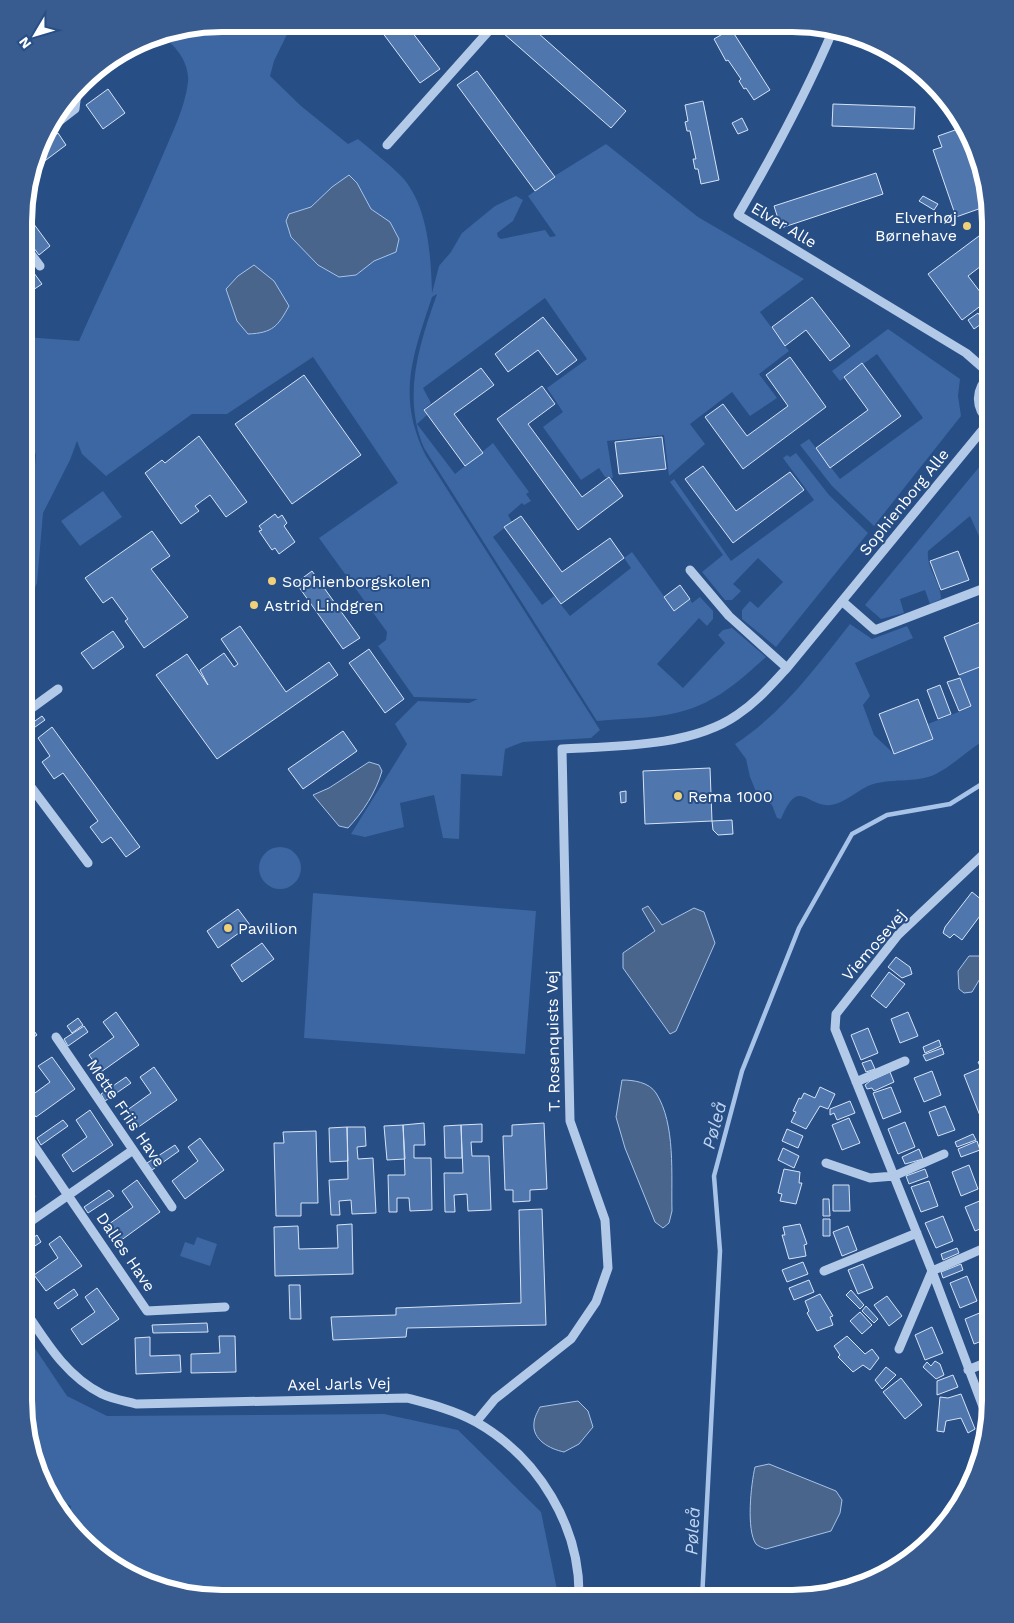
<svg xmlns="http://www.w3.org/2000/svg" width="1014" height="1623" font-family="'Work Sans',sans-serif">
<style>
.green{fill:#3c67a2}
.water{fill:#49658c;stroke:#a7c3e8}
.lines{fill:none;stroke-linecap:round;stroke-linejoin:round}
.stream{stroke:#a7c3e8;stroke-width:4.5}
.building{fill:#5077ad;stroke:#d6e3f6}
.minor{stroke:#b2c9e8;stroke-width:9}
.poi-dot{fill:#f0d078;stroke:#274e85;stroke-width:2}
.labels{text-anchor:middle;dominant-baseline:central;stroke-width:4;stroke-linejoin:round;paint-order:stroke}
.poi-label{font-size:16px;fill:#fff;stroke:#274e85;text-anchor:start}
.street-label{font-size:16px;fill:#fff;stroke:#274e85}
.water-label{font-size:18px;font-style:italic;fill:#bed3ef;stroke:#274e85}
.rim{fill:none;stroke:#fff;stroke-width:6}
</style>
<rect width="100%" height="100%" fill="#274e85"/>
<path class="green" d="M222,24H250L248,36L251,24H292L274,61L270,76L301,106L348,144L358,139C372,151 387,162 400,175C428,203 431,255 432,293L439,266L451,252L462,233L495,206L516,196L523,200L513,221L497,233L498,237L501,239L545,230L550,237L556,236L528,196L556,175L606,144L698,217L804,279L760,312L789,351L759,374L777,398L750,416L732,392L690,424L705,444L669,476L664,435L607,441L613,478L605,477L599,468L581,480L543,427L563,412L547,388L587,359L545,298L423,388L431,403L424,409L427,415L417,424L455,474L493,443L529,492L526,494L531,501L524,505L522,503L508,515L512,522L493,537L542,605L554,596L570,616L631,568L624,558L632,552L674,610L690,599L692,603L700,597L713,611V619L707,626L699,618L657,664L683,688L725,643L718,635L723,630L732,628L766,657C743,678 720,699 690,709C661,719 627,718 597,721L424,448C402,396 419,345 437,294L432,297C413,355 396,397 426,456L600,730L591,738L523,742L505,749L502,776L461,774L459,839L443,838L434,795L400,803L404,827L365,837L351,834L407,744L395,724L418,701L469,703L478,699L414,697L378,646L386,640L387,632L319,538L398,483L313,357L227,414H192L106,476L82,454L77,441L70,460L43,513L37,583L32,595H25V471L35,466L36,454L33,452H25V440H29L31,400H25V337L79,341C106,280 136,219 162,157C172,133 185,108 188,82C190,64 175,43 160,36Z
M888,329L960,379L958,396L961,416L874,526L832,486L800,445L809,439L840,479L923,418L877,354L840,381L832,371Z
M796,453L829,495L868,533L776,647L742,619V610L750,601L758,608L783,582L758,558L733,584L741,591L732,600H725L702,572L723,555L670,482L674,479L731,561L814,500L783,458L787,455L790,457Z
M990,454V543L983,546L982,543L970,516L928,551C926,569 941,581 941,599L930,604L925,590L900,599L904,613L881,619L865,605Z
M103,491L122,517L80,546L61,521Z
M850,624L872,639L907,626L913,638L855,663L870,696L863,705L874,735L894,754L933,739L928,724L971,707L959,675L990,663V737C971,747 955,764 936,774C916,784 889,777 868,786C857,791 843,804 831,805C807,808 799,775 781,819L777,818L772,805L757,794L750,777L746,759L735,744C783,713 815,668 850,624Z
M259 868a21 21 0 1 1 42 0a21 21 0 1 1-42 0Z
M313,893L536,911L525,1054L304,1038Z
M197,1237L217,1244L210,1266L180,1256L185,1242L194,1245Z
M24,1332L67,1396L107,1416L384,1414L458,1430L541,1512L559,1599L197,1598L147,1584L102,1558L65,1522L69,1518L71,1506L49,1495L39,1476L24,1401Z"/>
<path class="water" d="M349,175L357,183L371,209L390,222L399,239L396,252L374,261L356,275L339,277L318,265L291,237L286,221L289,214L311,207L332,187Z
M254,265L274,281L289,306C278,326 273,333 248,334L237,321L226,289L238,276Z
M369,762L379,765L382,771C376,792 363,812 348,828L339,826L313,795L329,788Z
M648,906L662,925L694,908L704,912L715,943L676,1031L670,1034L623,968V953L655,931L642,909Z
M969,956H979L987,967L972,992L964,993L959,989L958,971Z
M622,1080C633,1080 649,1082 656,1093C676,1124 671,1176 672,1211L669,1223L663,1228L655,1222L625,1148L616,1117Z
M578,1401L588,1411L593,1427L579,1444L564,1452C550,1449 532,1440 534,1423C534,1418 538,1411 540,1407Z
M769,1464L836,1491L842,1500L840,1513L831,1531L766,1549C763,1548 758,1546 756,1544C746,1530 751,1484 755,1467Z"/>
<g class="lines">
<path class="stream" d="M702,1599L720,1251L714,1176L742,1071L799,928L852,834L887,815L950,804L990,779"/>
</g>
<path class="building" d="M376,24H406L440,69L420,83Z
M511,25H529L626,111L611,128L503,33Z
M731,29L770,90L754,100L746,88L744,89L739,81L741,79L728,60L726,61L714,39Z
M477,71L555,177L535,191L457,85Z
M108,89L125,113L103,129L86,105Z
M703,101L719,180L701,184L698,169H695L693,159H696L690,131H687L685,122L688,121L685,105Z
M833,104L915,107L914,129L832,126Z
M742,118L748,130L738,134L732,123Z
M958,129L963,143L968,141L975,160H978L987,206L956,217L933,150L942,147L938,136Z
M58,133L66,145L34,169L41,145Z
M876,173L883,194L781,228L774,206Z
M923,196L938,204L934,210L919,201Z
M25,212L50,246L39,255L25,236Z
M983,233L990,243V259L968,276L987,301L962,320L928,274Z
M31,269L42,284L27,294L25,291V274Z
M812,297L850,346L830,361L806,330L785,346L772,327Z
M978,313L984,322L974,329L968,320Z
M543,317L577,360L557,375L538,350L508,372L495,354Z
M790,357L826,407L743,469L705,417L723,404L747,436L788,406L766,375Z
M862,363L901,416L830,468L816,448L868,410L844,377Z
M481,368L494,385L454,414L483,453L465,466L424,410Z
M304,375L361,455L292,504L235,424Z
M542,386L555,404L528,424L582,497L609,477L623,496L578,530L497,419Z
M199,436L247,502L226,517L210,495L195,506L199,511L181,524L145,473L162,460L165,463Z
M662,437L666,469L619,474L615,442Z
M703,466L736,511L790,472L804,490L733,543L685,479Z
M275,514L278,518L282,515L287,523L284,526L295,542L279,554L275,548L272,550L259,531L262,530L259,526Z
M521,516L562,572L610,538L624,558L561,604L504,527Z
M152,531L170,556L151,569L188,617L144,648L125,621L128,619L112,597L103,603L85,578Z
M958,551L969,580L941,590L930,561Z
M312,571L360,638L343,649L296,583Z
M680,585L690,599L674,611L664,597Z
M983,621L990,640V663L959,675L944,637Z
M240,626L286,692L329,662L338,675L217,759L156,675L187,654L208,685L200,670L224,653L234,667L238,664L221,639Z
M113,631L124,647L93,669L81,653Z
M369,649L404,699L385,713L349,663Z
M960,678L971,706L959,711L947,682Z
M940,685L951,714L938,719L927,690Z
M918,699L933,739L894,754L879,714Z
M42,716L45,720L28,732L25,728Z
M52,727L140,847L126,857L111,837L102,843L90,827L98,821L63,773L54,779L42,762L50,756L38,738Z
M343,731L357,751L303,789L288,769Z
M710,768L712,821L645,824L643,771Z
M626,791V802L621,803L620,792Z
M732,820L733,834L718,835L713,830L712,821Z
M25,845L34,869L24,873Z
M972,892L988,905L962,940L954,934L950,938L943,933L945,927Z
M238,909L250,925L218,948L207,931Z
M262,943L274,959L242,982L231,965Z
M896,957L910,967L912,974L902,978L888,967Z
M889,972L905,984L886,1008L871,996Z
M116,1012L139,1045L101,1072L89,1055L114,1037L103,1022Z
M908,1012L918,1036L900,1043L891,1019Z
M24,1017L37,1035L24,1044Z
M78,1018L83,1025L72,1033L67,1026Z
M84,1026L88,1032L68,1046L64,1039Z
M868,1028L878,1053L861,1060L851,1035Z
M939,1040L941,1046L925,1053L923,1047Z
M942,1048L944,1054L926,1061L923,1055Z
M990,1056V1124L984,1126L964,1075L981,1068L978,1062Z
M52,1057L75,1089L36,1117L24,1101L50,1082L38,1066Z
M871,1060L875,1069L866,1072L862,1063Z
M154,1067L177,1100L137,1128L126,1111L151,1093L140,1077Z
M932,1071L941,1095L924,1102L914,1078Z
M890,1072L894,1082L874,1091L872,1088L867,1089L865,1085L870,1081Z
M126,1077L131,1083L105,1101L101,1094Z
M820,1087L835,1094L828,1109L820,1106L806,1129L791,1122L796,1112L793,1111L799,1098L801,1099L804,1093L815,1098Z
M891,1087L901,1112L883,1119L873,1093Z
M850,1101L855,1113L837,1120L834,1113L830,1115V1109Z
M945,1106L955,1130L938,1136L929,1112Z
M90,1110L113,1145L73,1172L62,1155L87,1137L76,1120Z
M849,1118L860,1143L842,1150L832,1125Z
M63,1120L68,1126L41,1145L37,1138Z
M905,1122L915,1147L898,1154L888,1129Z
M424,1123L425,1145H414V1158H431L432,1210L410,1211L409,1198H397V1212H389L388,1175H405L403,1125Z
M544,1123L547,1189L530,1190V1201L513,1202V1190H505L503,1136H512V1125Z
M482,1124V1142H471L472,1156H489L491,1210L468,1211L467,1194L454,1195L455,1212H445L444,1173H463L461,1125Z
M403,1125L405,1159L387,1160L384,1126Z
M461,1125L462,1158H445L444,1126Z
M347,1127L348,1161L330,1162L329,1128Z
M347,1127H365L366,1146L357,1147L358,1159L373,1158L376,1213L352,1214L351,1200L339,1201L340,1215H331L329,1180L348,1179Z
M787,1129L803,1136L798,1148L782,1141Z
M316,1131L318,1203H301V1216H276L274,1143H284L283,1132Z
M973,1134L976,1140L957,1147L955,1142Z
M200,1138L224,1170L185,1199L172,1181L198,1161L188,1147Z
M977,1141L980,1150L961,1157L958,1149Z
M175,1145L179,1151L152,1170L147,1163Z
M783,1148L799,1156L794,1168L778,1160Z
M919,1149L923,1159L905,1164L902,1157Z
M969,1165L978,1189L961,1196L952,1172Z
M784,1169L800,1172L799,1183H802L796,1204L780,1201L782,1194L778,1193Z
M925,1169L928,1177L909,1184L906,1176Z
M137,1180L160,1212L120,1241L109,1224L133,1207L122,1191Z
M24,1181L35,1197L24,1205Z
M929,1181L938,1206L921,1212L911,1187Z
M833,1185H849L850,1211H833Z
M109,1190L114,1196L88,1213L84,1207Z
M823,1199H829L830,1216H823Z
M982,1200L990,1225L975,1231L965,1207Z
M542,1209L546,1325L407,1328L406,1337L333,1340L331,1317L396,1315V1308L521,1303L519,1210Z
M943,1216L953,1241L936,1248L925,1223Z
M823,1219H830V1236H823Z
M352,1224L353,1274L275,1276L274,1227L298,1226L299,1249L338,1248L337,1225Z
M800,1224L807,1244L804,1245L806,1256L789,1259L782,1235H785L783,1227Z
M848,1226L857,1250L842,1256L833,1232Z
M37,1235L41,1242L24,1253V1244Z
M60,1236L82,1266L46,1291L34,1275L58,1258L49,1244Z
M957,1248L959,1253L943,1260L941,1254Z
M803,1262L808,1274L787,1282L782,1270Z
M863,1264L873,1288L858,1294L848,1270Z
M961,1264L963,1270L943,1278L941,1272Z
M967,1276L977,1301L960,1308L950,1283Z
M809,1280L814,1292L794,1300L789,1288Z
M289,1285H300L301,1319H290Z
M97,1288L119,1319L82,1345L71,1329L95,1312L85,1297Z
M74,1289L78,1295L58,1309L54,1303Z
M851,1290L864,1305L860,1309L846,1295Z
M820,1294L833,1316L830,1317L833,1325L817,1331L807,1313L809,1311L805,1301Z
M887,1296L902,1316L889,1326L874,1305Z
M866,1306L878,1319L874,1323L862,1311Z
M860,1312L872,1325L862,1334L850,1321Z
M982,1312L990,1338L974,1344L965,1319Z
M207,1323L208,1332L153,1333L152,1325Z
M932,1327L943,1353L925,1360L915,1335Z
M219,1336H235L236,1372L191,1373V1354L220,1353Z
M847,1336L865,1354L872,1349L879,1358L870,1370L863,1365L853,1372L838,1357L840,1355L834,1346Z
M150,1337V1356L180,1355L181,1372L136,1374L135,1338Z
M935,1361L940,1364L944,1375L936,1379L923,1367L927,1362L931,1366Z
M886,1367L896,1375L882,1389L875,1380Z
M953,1375L958,1387L937,1395V1381Z
M901,1378L922,1405L905,1419L883,1392Z
M961,1394L975,1429L968,1433L961,1418L946,1421L944,1432L937,1431L940,1397L948,1398Z"/>
<g class="lines">
<path class="minor" d="M833,30C806,94 773,155 738,215L966,353L990,374
M49,129L75,109L77,92
M387,145L494,25
M25,246L40,266
M990,422C974,408 975,389 990,375
M690,570L729,616L787,668
M843,602L875,630L990,586
M25,713L58,689
M25,779L88,863
M56,1037L172,1207
M856,1082L905,1061
M24,1131L147,1311L225,1307
M826,1163L870,1178L894,1176L944,1154
M24,1226L133,1150
M824,1271L917,1233
M24,1309C46,1342 66,1376 102,1394C113,1399 125,1401 136,1404L407,1398C430,1404 454,1410 476,1422C538,1457 581,1527 579,1599
M899,1349L932,1271L982,1249
M968,1370L990,1361
M988,1420L932,1271L835,1029L836,1014L898,935L990,848
M476,1422L495,1399L571,1339L596,1302L608,1268L605,1220L570,1121L562,749C616,746 691,747 737,715C757,702 771,685 787,668L989,422"/>
</g>
<g class="poi-dot">
<circle cx="967" cy="226" r="5"/>
<circle cx="272" cy="581" r="5"/>
<circle cx="254" cy="605" r="5"/>
<circle cx="678" cy="796" r="5"/>
<circle cx="228" cy="928" r="5"/>
</g>
<g class="labels">
<g class="poi-label">
<text x="957" y="217" text-anchor="end">Elverhøj<tspan x="957" dy="18">Børnehave</tspan></text>
<text x="282" y="581">Sophienborgskolen</text>
<text x="264" y="605">Astrid Lindgren</text>
<text x="688" y="796">Rema 1000</text>
<text x="238" y="928">Pavilion</text>
</g>
<g class="street-label">
<text transform="translate(784 225) rotate(31)">Elver Alle</text>
<text transform="translate(904 502) rotate(-51)">Sophienborg Alle</text>
<text transform="translate(874 945) rotate(-49)">Viemosevej</text>
<text transform="translate(553 1041) rotate(-91)">T. Rosenquists Vej</text>
<text transform="translate(126 1113) rotate(56)">Mette Friis Have</text>
<text transform="translate(126 1252) rotate(56)">Dalles Have</text>
<text transform="translate(339 1384) rotate(-1)">Axel Jarls Vej</text>
</g>
<g class="water-label">
<text transform="translate(714 1125) rotate(-75)">Pøleå</text>
<text transform="translate(692 1531) rotate(-87)">Pøleå</text>
</g>
</g>
<path d="M0 0H1014V1623H0ZM222 32H792A190 190 0 0 1 982 222V1400A190 190 0 0 1 792 1590H222A190 190 0 0 1 32 1400V222A190 190 0 0 1 222 32Z" fill="#385c8f" fill-rule="evenodd"/>
<path class="rim" d="M222 32H792A190 190 0 0 1 982 222V1400A190 190 0 0 1 792 1590H222A190 190 0 0 1 32 1400V222A190 190 0 0 1 222 32Z"/>
<g transform="translate(35 35) rotate(232)" stroke="#274e85" stroke-width="4" paint-order="stroke">
<path d="M0-4L9 19L0 12L-9 19Z" fill="#ffffff"/>
<text y="-8" font-size="14" font-weight="bold" text-anchor="middle" fill="#ffffff">N</text>
</g>
</svg>
